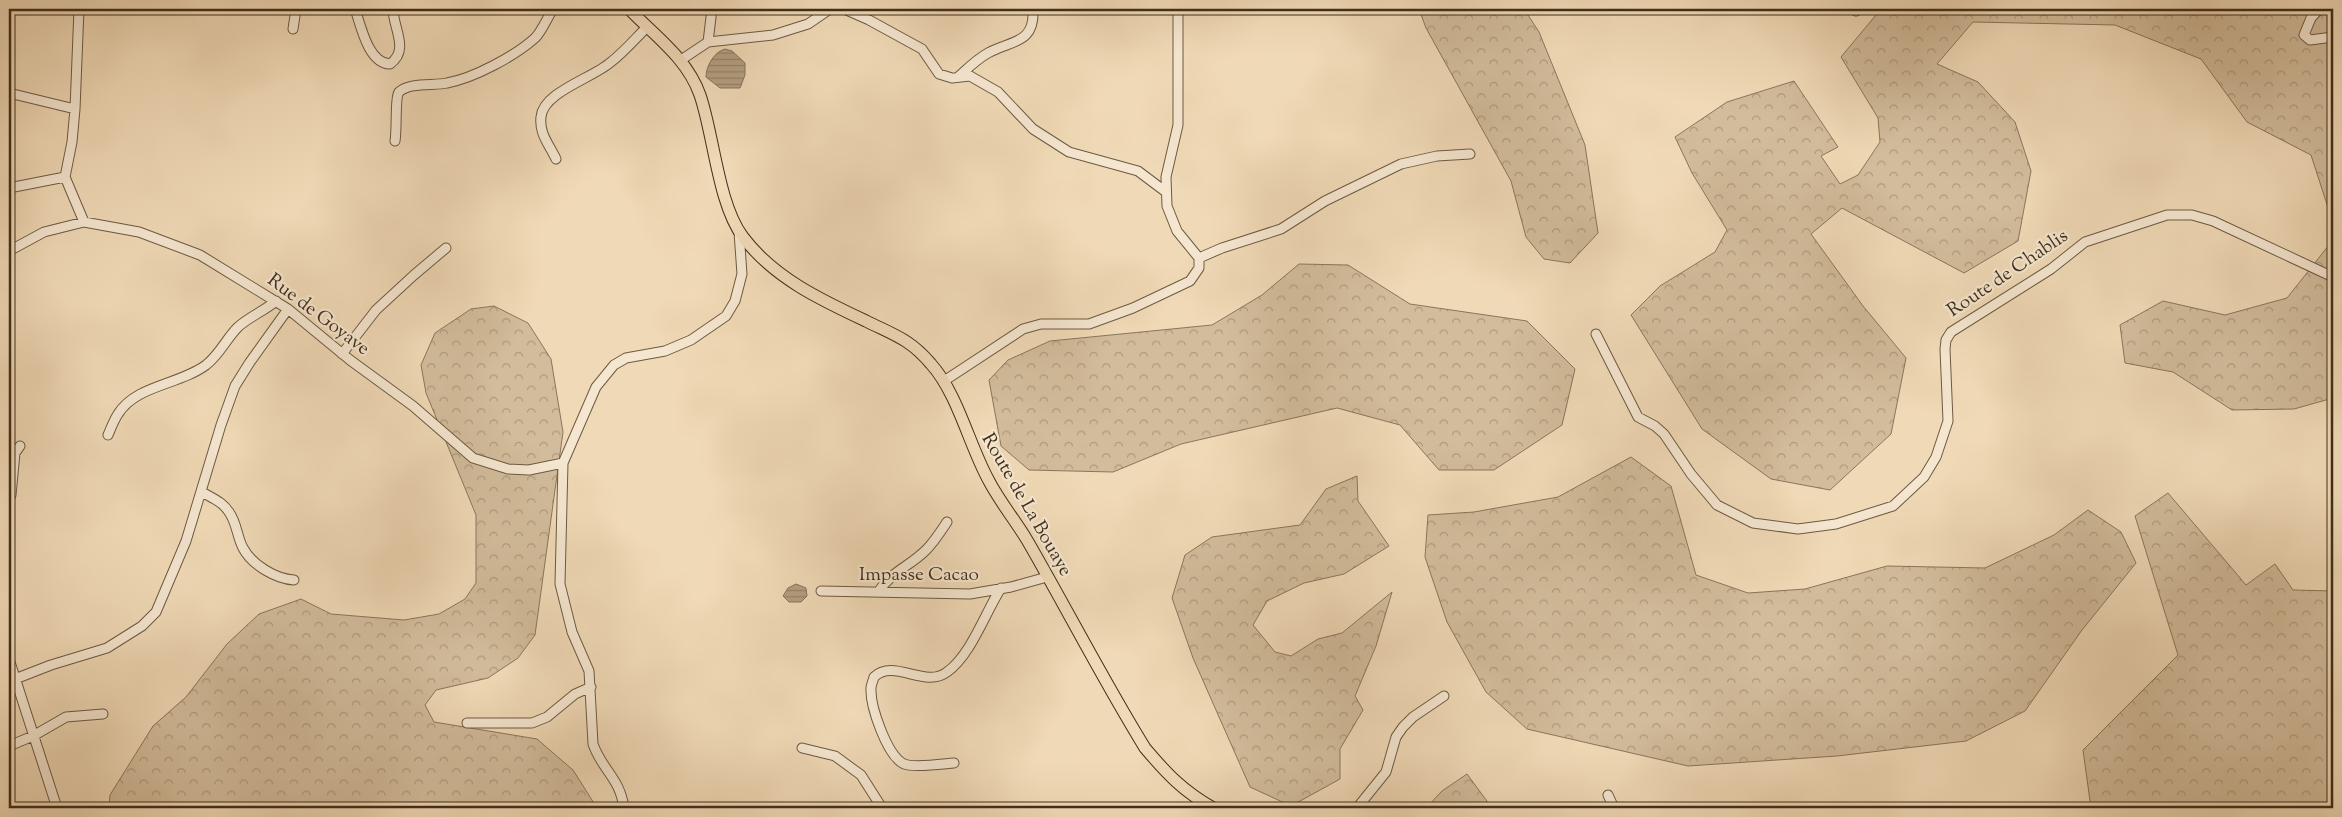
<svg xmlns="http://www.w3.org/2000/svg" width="2342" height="817" font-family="'Sorts Mill Goudy',serif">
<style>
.forest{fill:url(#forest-crowns);stroke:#89765a}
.water{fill:url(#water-rules);stroke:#867258}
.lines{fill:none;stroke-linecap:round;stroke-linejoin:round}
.minor-casing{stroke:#6c5a41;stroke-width:11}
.major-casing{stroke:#402f1a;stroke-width:13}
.minor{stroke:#f5e6d0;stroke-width:9}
.major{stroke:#f0d9b6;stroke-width:11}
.labels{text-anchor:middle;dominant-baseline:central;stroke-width:4.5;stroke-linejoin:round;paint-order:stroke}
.street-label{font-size:19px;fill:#402f1a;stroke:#f5e6d0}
</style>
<defs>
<pattern id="forest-crowns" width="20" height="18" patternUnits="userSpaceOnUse" patternTransform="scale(1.25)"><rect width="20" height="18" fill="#d2bc9b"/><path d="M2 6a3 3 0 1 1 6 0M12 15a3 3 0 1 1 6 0" fill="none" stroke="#ac997e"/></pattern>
<pattern id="water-rules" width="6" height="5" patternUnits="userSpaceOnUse" patternTransform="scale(1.25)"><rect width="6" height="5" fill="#b49f81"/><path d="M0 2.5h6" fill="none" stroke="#948269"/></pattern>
</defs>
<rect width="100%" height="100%" fill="#f0d9b6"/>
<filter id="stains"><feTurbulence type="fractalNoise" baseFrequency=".004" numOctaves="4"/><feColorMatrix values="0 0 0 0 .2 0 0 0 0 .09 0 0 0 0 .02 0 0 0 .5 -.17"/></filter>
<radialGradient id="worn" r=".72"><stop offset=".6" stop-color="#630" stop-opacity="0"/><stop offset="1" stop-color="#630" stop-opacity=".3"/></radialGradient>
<path class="forest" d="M1419,9H1524L1539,32L1585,145L1598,233L1570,263L1544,259L1526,237L1511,181L1426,28Z
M1881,9H2333V223L2311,155L2247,122L2201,59L2115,25L1973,22L1937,64L1978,82L2015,122L2031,171L2018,241L1964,273L1842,208L1811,234L1863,306L1906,358L1891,434L1830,490L1771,479L1702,429L1631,315L1660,286L1715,252L1727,230L1692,173L1675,137L1727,102L1794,81L1838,147L1821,156L1840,184L1858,175L1880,142L1878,118L1841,57Z
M2333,240V398L2294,409L2232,410L2173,372L2125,363L2120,325L2163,301L2225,315L2287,298Z
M1299,264L1348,265L1410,304L1527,321L1575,369L1562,425L1494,470H1439L1400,425L1337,408L1181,444L1113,472L1029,470L1001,446L989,380L1008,360L1050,341L1212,325L1262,295Z
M494,306L528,323L551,359L563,432L535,635L518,658L488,678L436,690L425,705L434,722L537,739L573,770L597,808H109L110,795L153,726L186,697L227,644L259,614L301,599L331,614L404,620L439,614L465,599L476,583V515L426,393L421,365L435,333L471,309Z
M1631,457L1671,486L1696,575L1748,593L1805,589L1887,566L1985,568L2054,535L2088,510L2121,532L2136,563L2082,630L2025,711L1966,741L1837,756L1688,766L1527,729L1486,692L1447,622L1425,557L1428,515L1474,512L1558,497Z
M1357,476L1358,501L1389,546L1344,574L1304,583L1267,601L1253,625L1275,652L1291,656L1318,639L1342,633L1392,592L1376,646L1355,696L1363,710L1340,749V779L1291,806L1250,787L1193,658L1172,598L1185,555L1212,537L1300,525L1326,489Z
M2168,493L2246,585L2275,564L2293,590L2333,591V808H2091L2083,750L2178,655L2135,516Z
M1467,774L1492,808H1426L1442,791Z"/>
<path class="water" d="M725,49L732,51L745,63V75L740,88H720L706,77C706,66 714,52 725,49Z
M796,584L806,588L807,596L801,602H789L783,596L788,588Z"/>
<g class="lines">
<g class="minor-casing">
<path id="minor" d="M79,9L75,109L72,142L65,177L84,222
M355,9C361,26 368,63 390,64C410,50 393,28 393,9
M844,9L869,20L922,49L939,74L952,78L970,76L998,92L1033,129L1069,152L1138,171L1166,192
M1852,9L1856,11L1858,9
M2319,9L2311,18L2304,35L2310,40L2333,37
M293,29L296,9
M708,42L712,9
M681,60L708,42L773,35L808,24L830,9
M958,77C967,69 977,59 988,53C1012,40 1035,44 1033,9
M9,93L75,109
M395,141C397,131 395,97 399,92C410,82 434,86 447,83C474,78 515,56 535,38C542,31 547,18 553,9
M556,159C549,144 539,134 541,117C543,92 593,78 611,62C624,52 635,39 647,27
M9,188L65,177
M9,251L44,232L84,222L139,232L200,255L288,309L350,360L413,406L473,458L508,469L529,470L563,463
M1199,258L1222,248L1281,229L1325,201L1401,164L1437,156L1470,154
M1596,334L1638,417L1655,426L1664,434L1691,474L1717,505L1753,523L1798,529L1836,524L1893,506L1924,477L1936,457L1948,421L1945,349L1946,340L1951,332L2051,269L2085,242L2167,215H2192L2213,221L2333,277
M342,354L376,310L414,275L446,248
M944,381L1023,329L1041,324H1089L1133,308L1190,281L1199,268V258L1177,231L1167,206L1166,177L1178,125V9
M108,435C111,428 114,420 118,414C136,385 179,385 206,365C220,354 226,339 238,327C249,317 264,311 276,301
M202,492C212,498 223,502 229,512C237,523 237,537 243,548C252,565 276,579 294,580
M9,499L11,495L15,453L20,446
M821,591L970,594L1011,587L1047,577
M878,592C893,570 909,567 926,550C934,542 941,531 947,522
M9,659L57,808
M15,679L51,665L107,648L142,626L156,612L186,541L221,425L235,386L250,362L288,309
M467,723H532L547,717L575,694L591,687
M9,746L33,736L66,717L103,714
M802,748L835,756L861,775L882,808
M954,763C942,764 914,768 904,764C887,756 870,706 871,688C871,685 873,681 874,677C894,658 925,689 947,672C971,655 985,613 1001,588
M1608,795L1614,808
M624,808C620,778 602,770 593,744L589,671L572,632L560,584L563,463L596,387L614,365L626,358L665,351L691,340L726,316L735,301L742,274L739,232
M1357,808L1386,772L1396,737L1403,727L1413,717L1444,696"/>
</g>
<g class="major-casing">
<path id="major" d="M629,9C655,36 687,58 700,95C714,136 718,204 743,237C774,278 821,300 866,321C894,335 910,339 931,364C958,394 969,445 989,481C1000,502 1015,520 1027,540C1067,609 1103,680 1145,748C1167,774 1183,791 1213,808"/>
</g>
<use href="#minor" class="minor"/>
<use href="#major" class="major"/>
</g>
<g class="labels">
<g class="street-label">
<text transform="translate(2008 274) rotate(-34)">Route de Chablis</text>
<text transform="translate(318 315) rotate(37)">Rue de Goyave</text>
<text transform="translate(1026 505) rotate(60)">Route de La Bouaye</text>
<text x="919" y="575">Impasse Cacao</text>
</g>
</g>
<rect width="2342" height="817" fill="none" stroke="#f0d9b6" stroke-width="30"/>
<rect x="10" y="10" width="2322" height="797" fill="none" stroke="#402f1a" stroke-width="2.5"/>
<rect x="15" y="15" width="2312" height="787" fill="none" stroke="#402f1a"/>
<rect width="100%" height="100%" filter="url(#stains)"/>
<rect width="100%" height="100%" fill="url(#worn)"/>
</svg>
